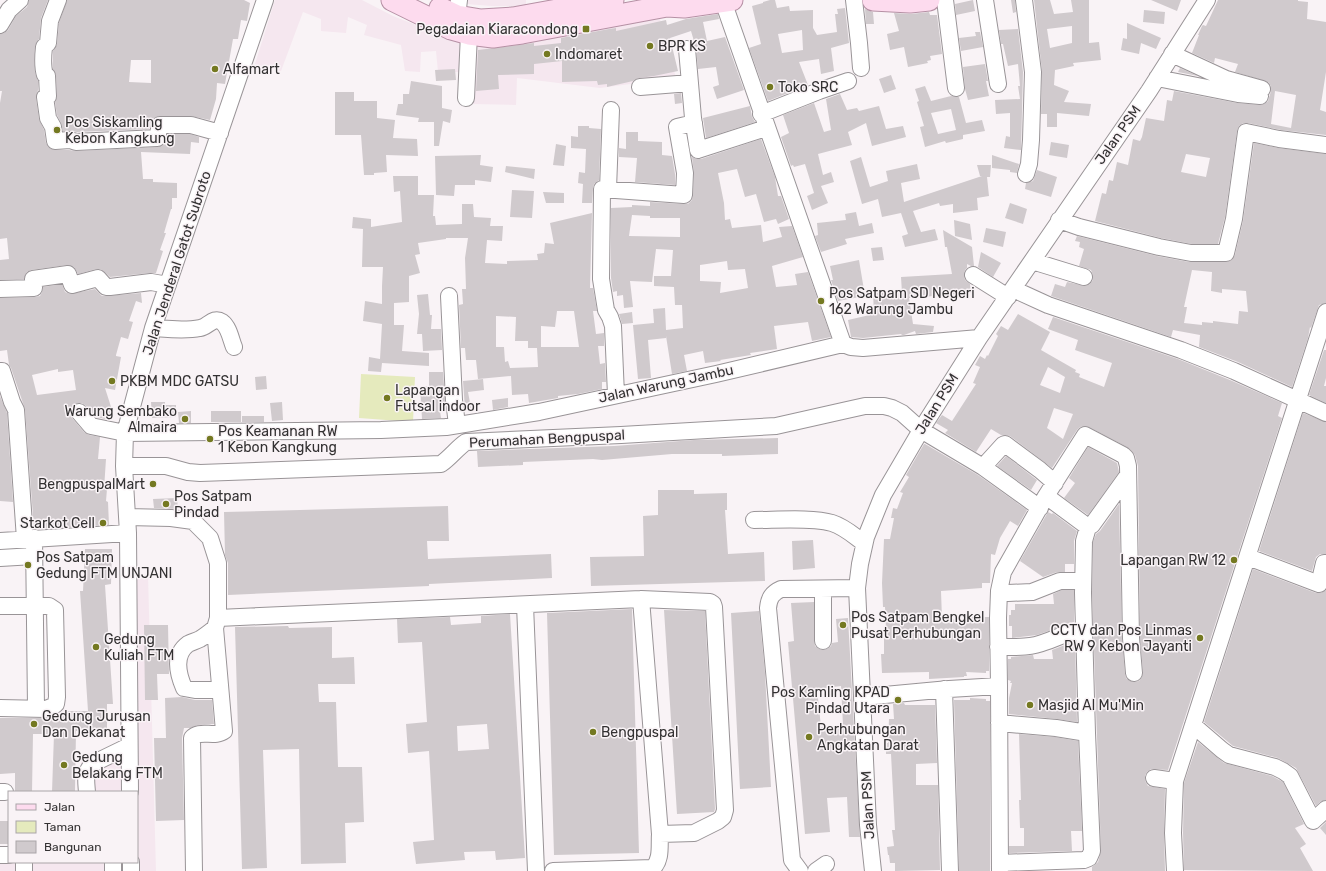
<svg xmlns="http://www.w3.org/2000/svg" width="1326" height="871" font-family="Rubik,sans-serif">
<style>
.built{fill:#f5e7ef}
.green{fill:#e5eabd}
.building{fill:#d0cacd;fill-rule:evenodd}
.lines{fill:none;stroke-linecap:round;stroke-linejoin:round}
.minor-casing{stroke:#999497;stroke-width:18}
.major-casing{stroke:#b590a4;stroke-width:23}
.minor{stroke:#fff;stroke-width:16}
.major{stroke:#fddbee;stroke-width:21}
.poi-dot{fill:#747921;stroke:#f9f3f6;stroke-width:1.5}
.labels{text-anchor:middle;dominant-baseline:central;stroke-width:3;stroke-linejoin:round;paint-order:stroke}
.poi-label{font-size:14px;fill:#333132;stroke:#f9f3f6;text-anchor:start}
.street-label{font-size:14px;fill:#333132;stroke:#f9f3f6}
</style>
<rect width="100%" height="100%" fill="#f9f3f6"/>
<path class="built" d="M275,0H362L393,16L454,40L558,35L660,19L676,78L600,88L517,78L516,105L472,104L466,72H438L436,51L421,52L420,72L405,71L401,45L364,35L367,25L348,17L346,33L321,31V19L303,12L281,71L255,64Z
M452,0H526V6H492L466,4Z
M148,575L156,871H0V862H137V792H81V754L129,750L123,576Z"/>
<path class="green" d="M361,374L415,377L413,422L359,418Z"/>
<path class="building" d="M29,0H48L41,18L39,39L35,46L34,61L35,73L38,81V90L36,98L39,119L44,130L46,143L51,149L56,150H69L76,151L157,147L163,145L168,134H190L199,137V143L191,142L190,154L141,152L143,179H153V182L177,183V198H172V209H171L164,233H166L160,250L163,251L156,273H150L110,277L101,269H96L78,274L74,267L67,265L31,270L27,272L24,279L0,280V260L9,259L7,238L0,239V103L2,91H0V34L4,33L8,30L16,16L27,7Z
M67,0H244L250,3L247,21L241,20L238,39H233L225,84L217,83L216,99L210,120L191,116H160L152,119L149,129L77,132L70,131H63L61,123L57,115L55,102L57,96L56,76L53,69V51L57,44L59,23ZM131,60H151V83L129,82Z
M770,0H775L777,8L789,6L790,11L813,10V28L817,35L837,32L835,14H838L837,9L845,8L849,43L831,48L834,71L821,74L819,59L799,62L808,85L768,101L749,48L761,44L752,6L763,3V2ZM802,30L803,50L782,53L778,34Z
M973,0L975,11L956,15L955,4Z
M1011,0H1015L1016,12L1013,13Z
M1034,0H1050L1054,14L1073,12L1071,0H1089V43L1099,42L1101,60L1073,63L1074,66L1055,70L1054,85L1069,91L1064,102L1091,104L1089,116L1057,113V127H1047V114H1041L1042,71ZM1072,26V43L1050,48L1047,29Z
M1151,0H1181L1177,11Z
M1218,0H1298V1L1308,2L1307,19L1326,22V72L1320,110L1326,112V135L1281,130L1248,123H1243L1239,126L1237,131L1225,217L1218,244H1192L1161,238L1095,221L1102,193L1106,194L1109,180L1113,181L1117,162L1128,165L1133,139L1140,141L1142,137L1146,118L1164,121L1167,100L1172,101L1174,91L1237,103L1260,105L1264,104L1268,101L1271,91V86L1268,82L1235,72L1238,64L1215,58L1214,63L1192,53L1199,35H1198L1202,26L1203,25L1206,26ZM1275,91L1296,95L1291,128L1271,124ZM1186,154L1210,158L1206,177L1181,172Z
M865,9L873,12L874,24H866Z
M1144,10L1165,12L1164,24L1143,22Z
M929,12L930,15H937L942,54L930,56L931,60L927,61L928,63L908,67L904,47L890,50L887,34L899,31L894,13L911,14Z
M718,14L719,19L703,22L707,41L725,37L744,90L717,99L713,87L719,85L716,67L698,69L696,48L691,31L670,38L678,71L654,76L639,78L633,81L607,87V84L598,85L597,81L562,82V61L534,64V74L498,75L499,89L476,91L478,50L534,43V46L561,43V38L609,29L616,28V31L666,20L667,25L686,19Z
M1127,23L1161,38L1156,49L1141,43L1139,54L1121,50L1123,38L1127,39Z
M1018,29L1023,72L1021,150L1004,148L1006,136L1010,137V113L996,114L995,100L1020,99L1018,86H1020L1018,64L1008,66L1003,44H1001L999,30Z
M975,32H980L983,47L961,51L959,38L976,36Z
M985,64L988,81H986L989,96L968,100L965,89L963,67Z
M1180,68L1198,76L1178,72Z
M455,69L456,80L436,81L435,70Z
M891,75L896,89L884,93L879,79Z
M411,81L442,86V108L452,110L450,123L443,121L439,146H434V122H418L419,118L396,115L398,104H403V94H409Z
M925,86L931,101L951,96L957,97H959L966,123L982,120L985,131L963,135V139L946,143L945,141L925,147L920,127L924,126L917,102L919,101L915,89ZM951,109L956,130L938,134L931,113Z
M335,92H354V101H377V118L395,120L393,138L417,139L418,156L386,155L387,172L374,173V175H364L361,135H335Z
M681,93L682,103L675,104L674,94Z
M840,94L847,110L857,108L859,111L879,106L886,129L903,126L906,137L872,146L866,123L848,132L852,145L818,154L823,175L831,172L834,182L821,186L828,203L812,210L807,196L814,193L805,164L794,167L793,165L791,166L781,137L789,133L783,115L814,103L824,132L831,130L826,99Z
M750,106L752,117L755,122L706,138L703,118Z
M578,126H589V128L601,129L599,180L594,184L593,188L592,203H582L583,184L578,183L579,172L585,173L586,149L571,148V136L578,137Z
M626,132H638V141L662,142V155L672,156L675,174V185L635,182L637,158L619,157V148L626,149Z
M761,139L775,177L778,196H781L789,219L778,224L776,219L764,222L756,194L745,197L737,169L718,173L724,203L725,220L730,219L732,228L761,225L763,242L782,237L779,227L792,226L803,257L772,266L776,287L797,285L795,274L808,272L831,337L812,341L808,322L774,326L777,349L750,353L751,355L720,360L721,361L705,363L703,351L684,355L687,371L672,374L666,336V338L648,340L651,378L638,379L633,325L654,323L653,309L665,308L666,330L683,328L682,305H675L674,287L654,286V276H671L673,250L656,249L652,282L630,281L633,307L624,308L623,295L617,296V291L613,292L611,278V208L632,207V205L650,206V202L683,204H688L692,200L693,195L694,173L692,157L696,159H701ZM632,215L650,216V218H680V237L629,236ZM727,261L728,270L745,269L748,288L720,293L721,282L700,281V265Z
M1051,142L1069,145L1067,158L1049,155Z
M1254,143L1278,148L1326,154V303L1319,305L1311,328L1310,327L1308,338L1292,387L1238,362L1199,347L1200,335L1173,330L1171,337L1051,296L1055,284L1065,287L1067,282L1086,286L1090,284L1093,280V275L1091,270L1079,266L1084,249L1079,247L1080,242L1075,241L1077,236L1157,256L1189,262H1226L1230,261L1235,255L1243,221ZM1192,270L1212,272L1211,291L1222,293V289L1246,291L1248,312L1239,311L1238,324L1213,321V323L1202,322V325L1184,323L1187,307H1184Z
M556,144L566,146L564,166L553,165Z
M481,155L480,165L493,167L491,182L475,180V185H455L454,196L436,195L435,156Z
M992,155L1019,164L1017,173L1010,172V170L992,168Z
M861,157L870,187L888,181L886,171L917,164L920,179L901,183L904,202L982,176H980L977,165H991L990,177H987L989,196L977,198L978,210L953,213V204L940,206L939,203L913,211L921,232L935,229L938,240L905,247L902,236L908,234L901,213L882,217L878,199L862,204L850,161Z
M506,166L535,169L534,179L505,172Z
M1037,170L1057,177L1051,197L1025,189L1026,183L1033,181Z
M393,176H418V195H434L433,216H435L436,225L462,224V204H473L474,217L491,218L490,226H503L502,241L487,240L485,263L507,264V261L538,260L537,254L544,253L545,243L554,244L550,223L592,213L590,288H593L597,311H593L596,334L604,333V346H598L600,364L605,363L606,382H602V389L578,394L558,396V398L529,403L528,394L512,395L511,376L478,379L476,360H466L465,348H461L459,305L463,304L462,289H466L465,258L468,238H446V239L418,243L420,254L415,255L420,273L409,276V302L394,303V325H404L402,351L429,353V366L382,363L381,372L368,371L369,357L380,359L382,324L363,321L365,301L382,304V286L383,267H362L363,229L352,228L353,217L371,219V227L402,222L400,191L394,192ZM557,311H574L579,347H541V326L555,327ZM496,316L516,317L515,341H528V348H537L538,367L510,368L508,361L505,362L504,347H496Z
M512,190L534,191L532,218L510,217Z
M543,192L564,193V203H546Z
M1010,203L1027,209L1023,224L1005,218Z
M856,212L859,226L872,223L874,233L845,239L847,244L821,252L815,236L818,235L817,223L846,220L845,214Z
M954,220L970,224L972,240L955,236Z
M986,228L1006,232L1003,247L983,242Z
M943,230L972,247L974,266H971L967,264V268L965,270L964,275L965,280L970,284L971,293L909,298L913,324L934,326L933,332L916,334L915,331L904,335H902L901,334L863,338L851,337L848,320L874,314L873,293H902L901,277L952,274L947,247H945Z
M882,247L884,260L873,261L871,248Z
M981,252L1001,263L993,277L978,267Z
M859,260L865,296L838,301L831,280H833L830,266Z
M62,284L65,292L70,294L95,289L102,296H106L141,293L142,303L136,301L129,321L133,322L128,339L121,337L116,355V356L121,357L115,390L105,388L112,410L110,420L96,417L86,406L82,403H77L73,405L70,409V414L72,418L84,432L89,435L100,437L98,459H106L104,489H107L106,501L108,502L109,525L37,529H34L25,409L11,368L9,365L7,350L0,351V298L35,297L40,296L42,292L43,287ZM58,369V372L73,370L76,390L37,395L32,375Z
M428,294L430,315H432L431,329H441L442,350L423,351L422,334H417L419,314L417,295Z
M632,312L633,323L622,324L619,314Z
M1018,314L1050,332L1041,350L1076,370L1075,372L1080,374L1079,377L1104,387L1112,363L1075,350L1078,340L1048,329L1053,317L1178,359L1230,380L1282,403L1278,416L1282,418L1168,770L1151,769L1147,772L1145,776V781L1148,786L1165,789L1164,834L1165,871H1092V867L1098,862L1101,851L1092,593L1093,542L1096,534L1100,531L1119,504L1122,638L1125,674L1126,678L1130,681L1135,682L1139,681L1142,677L1143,672L1140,638L1138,466L1135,455L1127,447L1089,427L1085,426L1080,427L1077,430L1052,468L1010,436L1005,435H1001L991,429L976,452L945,433L948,430L936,423L942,415L952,421L976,384L973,383L980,367L975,365L980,356L985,359L987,355L988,356L998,336L996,334L1001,326L1008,330ZM1048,367L1065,377L1060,393L1040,385ZM1054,408L1073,414L1063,439L1047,428Z
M1324,350H1326V378L1324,386H1326V403L1309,395Z
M429,372H443L446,411H440L441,418L422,419L420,386H429Z
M266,376L267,389L256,390L255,377Z
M483,379L484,390L468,392L471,408L465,409L463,381Z
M0,396L7,413L13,502L0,501Z
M508,398V407L493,410L492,400Z
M151,402H165V405H176V417L152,418Z
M282,402L283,420L272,421L270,403Z
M191,411V423H179L178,412Z
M211,411H241V422H211Z
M1303,413L1326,422V554H1320L1316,557L1312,571L1259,551Z
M242,416H264V422H242Z
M778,438V454L722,456V454H672L602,460L593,459L523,462V465L478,467L477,451L614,446L694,440Z
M924,444H925L978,475L1027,510L1018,526L1010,521L1000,538L995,555L991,554L990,583H982V588L941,591L942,619L968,620V617H989V671H986V673L966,672L967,676H964V677L929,679V672L882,673L881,654H884V629H886L885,607H883L882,583L884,539H890L894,518H891L893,508L897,509L903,493L900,492L909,477L906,475Z
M1088,447L1117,463L1119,472L1088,515L1064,498L1075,483L1069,478Z
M1006,456L1037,480L1031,490L997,466Z
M658,490H694V494L727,493V510H725L728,554L764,552L765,581L591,586L590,557L644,556L643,516L658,515Z
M177,498L178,509L154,508L153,499Z
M448,506L449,541H427L428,559L551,554L552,578L429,584V586L228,595V563L225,555L224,512Z
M1048,512L1052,514L1053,513L1077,531L1074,541V564H1065V572H1057L1043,577L1020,561Z
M813,540L815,568L793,570L792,541Z
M85,549H112L111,584L105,585L113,704H107V731H76L75,792H52L54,734H33L32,792H15V773L0,774V718H46L57,715H68V711H88L80,591H83Z
M1253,569L1316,593H1321L1326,590V800L1320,802L1316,806L1296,768L1278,758L1233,746L1204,722Z
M1062,590H1074V622L1037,635L1012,638V626H1009V615H1011V610H1015V604H1054L1053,594Z
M814,602V641L815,646L819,649L823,650L827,649L831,646L832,643L838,642L836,619L848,618L860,837H849L847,797L827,798L830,832L805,834L788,642L794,641L791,603ZM841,686L843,725L821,727L817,689Z
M632,609L639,853L554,855L547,613Z
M664,610L705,611L715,809L714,812L677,814Z
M759,611L765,673L771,787L740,789L731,613Z
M510,614L525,858L496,860L495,851L464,852L465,860L416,864L413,842L434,840L429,751L408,753L406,724L427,722L422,642L398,643L397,619L450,617L451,625L481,623V616ZM487,724L489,749L458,751L457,726Z
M144,625H168L169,674H157L158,700H145Z
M288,626L289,628L332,627V658L354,657L355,684H318L319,702H336L338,767H362L364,822L345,823L346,863L301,864L299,749L263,750L267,868L242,869L235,627Z
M1075,641L1077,722L1057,719L1009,714V698L1012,683H1010L1011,681L1008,680V659H1011V657L1033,655L1034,659H1053L1052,650Z
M182,697L195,700H212L214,724L198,725L190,728H184L182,738L184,820L156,821L154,738H166L165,698Z
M970,698L986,699V701H990V871H959L954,700H970Z
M904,703L905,705H935L937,763L916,764V785H938L940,870L895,871V863H890L889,855H888L887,847L894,846L892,830H895L891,754H886V743H888L889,719H894L893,704Z
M1019,734L1055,737L1078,741L1082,831H1071L1072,851L1009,853V846H1024V828H1020L1019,800H1021Z
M1198,742L1224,763L1272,776L1283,782L1304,824L1295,828L1306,844L1300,848L1313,871L1184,870L1183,833L1184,783Z
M0,821H9V844H0Z
M1326,822V835L1320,828Z"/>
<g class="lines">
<g class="minor-casing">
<path id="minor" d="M58,0L50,21L48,43L44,47C43,56 42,66 45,75L47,76L48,96L45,97L48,118L53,127L55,141L70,140L76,142L157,138L160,125H191L220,133
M854,0L859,43L861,68
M945,0L956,88
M985,0L998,84
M1024,0L1033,72L1031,140L1029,164L1026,174
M723,1L843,344
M457,16L459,0
M0,25L9,10L20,0
M687,49L693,118L698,150L766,128
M1172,54L1226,79L1262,89
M1157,78L1238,94L1260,96
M640,87L690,83
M466,98L469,34
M761,114L819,91L848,81
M608,189L611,110
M1059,220L1079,227L1159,247L1191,253H1226L1234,219L1246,132L1279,139L1326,145
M1032,261L1084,277
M973,275L1008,297
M0,289L34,288L33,279L68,274L72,285L98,278L106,287H110L151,282L168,285
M1013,289L1048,305L1181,350L1234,371L1326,413
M449,296L454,400L457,425
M153,328C169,329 185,331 200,328C208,327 213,316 222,322C229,327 231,340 234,347
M843,344L851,347L863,348L979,338
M0,371H2L12,402L16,410L25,539
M616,395L613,326L610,317L606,310L601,279L602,189L684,195L685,173L677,127L694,123
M79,412L91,426L125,433L381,430L446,427L539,412L716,374L843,344
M124,466H166L188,472L200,473L441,464C451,457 457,448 466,442L621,435L776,426L847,410L865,406H884L892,408L902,413L921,430L983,467L1040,508
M983,467L1003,445L1005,444L1040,470L1055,483
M1046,496L1088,527
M127,517L171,518L193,521L210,538L218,563V618L215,628L224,731C215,738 199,729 192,738L194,871
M754,520C776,520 813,517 832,523C845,527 854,536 864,543
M34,538L36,708
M0,541L128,533
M1248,557L1319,584L1324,563H1326
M0,558L34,556
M823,589V641
M999,591L1008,593L1032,592L1060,581H1083
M525,605L536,871
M0,606H49L55,610L57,697L56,704L53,706L46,709L0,708
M218,618L641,599L710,602L713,604L714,607L725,810L723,817L718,821L694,833L660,834
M215,628C210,632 205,636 200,639C196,641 192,642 188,644C173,655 178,674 184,688L195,690H220
M998,647C1013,647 1031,648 1045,642C1060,637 1066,632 1084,630
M999,686L998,618L999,591L1003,572L1046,496L1085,435L1123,455L1126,458L1128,466L1131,638L1134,673
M944,689L950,871
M863,697L949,689L999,686L1000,871
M999,723L1056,728L1087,733L1092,851L1089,858L1084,860L1000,863
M1193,725L1222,750L1229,755L1275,767L1283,771L1290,776L1313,821L1326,809
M1087,733L1083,593L1084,541L1088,527L1092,525L1128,475
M1154,778L1175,781
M0,792H5
M87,792C86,780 84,771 94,763L129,746
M130,792L128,533L124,466L125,433L153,328L265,0
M0,855H9
M24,862V871
M113,862V871
M131,871V862
M553,871L653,868C662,859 659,845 660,834L641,599
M800,871L792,860L768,608C769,598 772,593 781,589L857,588
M816,871L826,864
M873,871L868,825L857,588L860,564L866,537L883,495L924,425L979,338L1149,91L1207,0
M1175,871L1173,833L1175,781L1326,312"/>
</g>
<g class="major-casing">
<path id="major" d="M392,0L451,29L469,34L493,37L522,33L667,6L684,7L732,0
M873,0L910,2L929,0
M440,8L457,16L481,20L513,18L613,0"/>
</g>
<use href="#minor" class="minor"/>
<use href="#major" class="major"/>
</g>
<g class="poi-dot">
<rect x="582" y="25" width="8" height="8" rx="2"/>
<circle cx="650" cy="46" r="4"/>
<circle cx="547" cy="54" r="4"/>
<circle cx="215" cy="69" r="4"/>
<circle cx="770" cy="87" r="4"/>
<circle cx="57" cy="130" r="4"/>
<circle cx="821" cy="301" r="4"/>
<circle cx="112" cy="381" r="4"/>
<circle cx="387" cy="398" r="4"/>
<circle cx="185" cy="419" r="4"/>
<circle cx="210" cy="439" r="4"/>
<circle cx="153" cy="484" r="4"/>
<circle cx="166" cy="504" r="4"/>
<circle cx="103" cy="523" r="4"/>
<circle cx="1234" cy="560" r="4"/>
<circle cx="28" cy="565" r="4"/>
<circle cx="843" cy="625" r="4"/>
<circle cx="1200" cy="638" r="4"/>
<circle cx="96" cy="647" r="4"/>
<circle cx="898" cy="700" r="4"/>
<circle cx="1030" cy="705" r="4"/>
<circle cx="34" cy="724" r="4"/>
<circle cx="593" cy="732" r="4"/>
<circle cx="809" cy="737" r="4"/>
<circle cx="64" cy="765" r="4"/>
</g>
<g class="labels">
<g class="poi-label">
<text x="578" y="29" text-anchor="end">Pegadaian Kiaracondong</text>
<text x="658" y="46">BPR KS</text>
<text x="555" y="54">Indomaret</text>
<text x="223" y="69">Alfamart</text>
<text x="778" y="87">Toko SRC</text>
<text x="65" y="122">Pos Siskamling<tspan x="65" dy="16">Kebon Kangkung</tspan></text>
<text x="829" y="293">Pos Satpam SD Negeri<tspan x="829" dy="16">162 Warung Jambu</tspan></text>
<text x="120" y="381">PKBM MDC GATSU</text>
<text x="395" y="390">Lapangan<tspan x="395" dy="16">Futsal indoor</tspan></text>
<text x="177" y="411" text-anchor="end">Warung Sembako<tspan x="177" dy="16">Almaira</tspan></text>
<text x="218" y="431">Pos Keamanan RW<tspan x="218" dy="16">1 Kebon Kangkung</tspan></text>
<text x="145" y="484" text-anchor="end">BengpuspalMart</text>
<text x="174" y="496">Pos Satpam<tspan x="174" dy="16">Pindad</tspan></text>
<text x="95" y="523" text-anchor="end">Starkot Cell</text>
<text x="36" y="557">Pos Satpam<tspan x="36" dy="16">Gedung FTM UNJANI</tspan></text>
<text x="1226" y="560" text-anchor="end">Lapangan RW 12</text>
<text x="851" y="617">Pos Satpam Bengkel<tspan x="851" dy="16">Pusat Perhubungan</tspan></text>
<text x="1192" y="630" text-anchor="end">CCTV dan Pos Linmas<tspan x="1192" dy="16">RW 9 Kebon Jayanti</tspan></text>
<text x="104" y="639">Gedung<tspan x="104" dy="16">Kuliah FTM</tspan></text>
<text x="890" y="692" text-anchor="end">Pos Kamling KPAD<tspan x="890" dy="16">Pindad Utara</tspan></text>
<text x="1038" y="705">Masjid Al Mu'Min</text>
<text x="42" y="716">Gedung Jurusan<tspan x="42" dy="16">Dan Dekanat</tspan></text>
<text x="817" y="729">Perhubungan<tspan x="817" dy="16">Angkatan Darat</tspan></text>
<text x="601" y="732">Bengpuspal</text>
<text x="72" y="757">Gedung<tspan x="72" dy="16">Belakang FTM</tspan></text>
</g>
<g class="street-label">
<text transform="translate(1118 135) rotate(-55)">Jalan PSM</text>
<text transform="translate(177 263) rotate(-72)">Jalan Jenderal Gatot Subroto</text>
<text transform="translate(666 384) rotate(-12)">Jalan Warung Jambu</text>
<text transform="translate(937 404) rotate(-58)">Jalan PSM</text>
<text transform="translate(547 439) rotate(-3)">Perumahan Bengpuspal</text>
<text transform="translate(868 805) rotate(-93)">Jalan PSM</text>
</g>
</g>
<rect x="8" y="791" width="130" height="72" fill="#f9f3f6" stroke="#aaa5a8"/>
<rect x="16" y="804" width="20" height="6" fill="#fddbee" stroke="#aaa5a8"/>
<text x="44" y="811" font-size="12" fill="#333132">Jalan</text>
<rect x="16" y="821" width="20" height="12" fill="#e5eabd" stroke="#aaa5a8"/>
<text x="44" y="831" font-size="12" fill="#333132">Taman</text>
<rect x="16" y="841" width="20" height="12" fill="#d0cacd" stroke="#aaa5a8"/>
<text x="44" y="851" font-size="12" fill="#333132">Bangunan</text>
</svg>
